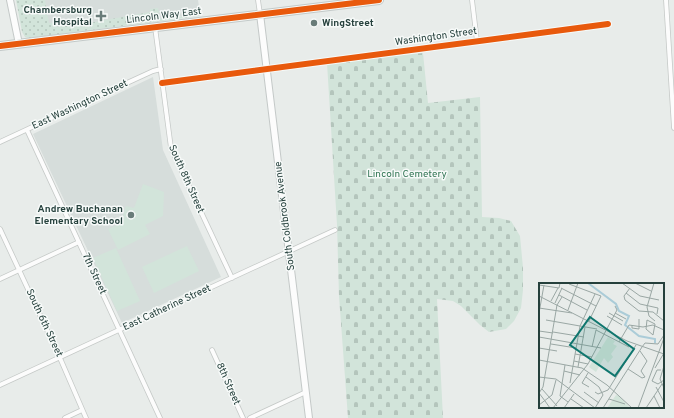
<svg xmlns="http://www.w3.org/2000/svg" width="674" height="418" font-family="Overpass,sans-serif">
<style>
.built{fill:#d6dddb}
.grass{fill:url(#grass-dots)}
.cemetery{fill:url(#cemetery-stones)}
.park{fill:#d2e4da}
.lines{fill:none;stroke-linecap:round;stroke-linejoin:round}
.street-casing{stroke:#c5c9c7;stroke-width:5.5}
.secondary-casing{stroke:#c4c9c8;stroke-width:8}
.highway-casing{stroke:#c3cac9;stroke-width:10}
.street{stroke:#fcfcfc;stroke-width:4}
.secondary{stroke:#fcfcfc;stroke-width:6}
.highway{stroke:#bcc4c3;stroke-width:8}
.cycleway-casing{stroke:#f7faf9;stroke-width:8}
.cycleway{stroke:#e8590c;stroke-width:6}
.poi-dot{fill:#697c79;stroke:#f7faf9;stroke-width:1.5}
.labels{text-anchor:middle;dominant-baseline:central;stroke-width:3;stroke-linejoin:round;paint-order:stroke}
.poi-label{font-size:10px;font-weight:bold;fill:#25403c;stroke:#f7faf9;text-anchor:end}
.street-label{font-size:10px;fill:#25403c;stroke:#f7faf9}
.park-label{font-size:10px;fill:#317554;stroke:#f7faf9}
.inset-river{fill:none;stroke:#abccd8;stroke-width:2}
.inset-road{fill:none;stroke:#9aa7a4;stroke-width:1}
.view{fill:#0f766e;fill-opacity:0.15;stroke:#0f766e;stroke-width:2}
.inset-edge{fill:none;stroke:#25403c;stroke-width:2}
</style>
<defs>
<pattern id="grass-dots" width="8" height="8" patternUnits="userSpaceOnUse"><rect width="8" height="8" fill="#d2e4da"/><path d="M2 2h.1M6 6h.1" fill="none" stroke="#b4c5bc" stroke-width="1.8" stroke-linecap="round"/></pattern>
<pattern id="cemetery-stones" width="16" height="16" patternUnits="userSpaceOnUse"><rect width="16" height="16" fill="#d2e4da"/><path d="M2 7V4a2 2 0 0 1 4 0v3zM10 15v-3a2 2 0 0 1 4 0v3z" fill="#b4c5bc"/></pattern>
</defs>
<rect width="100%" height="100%" fill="#e8ecea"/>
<path class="built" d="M18,0H198L200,14L26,36Z
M153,77L163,150L221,277L122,323L33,134Z"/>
<path class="grass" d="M16,0H45L49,23L82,20L83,24L150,12V9L158,8L160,19L200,14V16L29,38L25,37L22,32Z"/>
<path class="cemetery" d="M423,53L428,103L480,97L482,217L499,218L511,221L520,236L523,268V290L521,308L514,321L506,329L489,332L480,325L461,306L453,301L437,299L443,418H348L339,296L337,225L327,63Z"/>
<path class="park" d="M143,184L164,192L163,216L145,225L150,234L118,250L108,229L120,224L126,206L134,208Z
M187,246L199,271L154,293L142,267Z
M116,248L140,301L117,311L93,258Z"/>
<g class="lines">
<g class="street-casing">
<path id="street" d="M258,0L260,14
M472,0L477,41
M666,0L674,128
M155,27L171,148L232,278
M162,83L608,24
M27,130L160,418
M0,142L116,88L153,71L161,69
M0,229L60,358L86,418
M0,279L79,242
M212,350L243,418
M0,385L335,230
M65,418L82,410
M250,418L306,392"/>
</g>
<g class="secondary-casing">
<path id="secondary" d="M10,0L19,44
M260,14L309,418"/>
</g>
<g class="highway-casing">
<path id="highway" d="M0,46L379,0"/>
</g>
<use href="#street" class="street"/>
<use href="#secondary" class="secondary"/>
<use href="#highway" class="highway"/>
<g class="cycleway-casing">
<path id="cycleway" d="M0,46L379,0
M162,83L608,24"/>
</g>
<use href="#cycleway" class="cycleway"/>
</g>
<g class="poi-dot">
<path d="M99 10h4v4h4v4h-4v4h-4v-4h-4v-4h4z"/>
<circle cx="314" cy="23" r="4"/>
<circle cx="131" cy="215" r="4"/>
</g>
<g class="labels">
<g class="poi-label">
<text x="92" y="10">Chambersburg<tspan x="92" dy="12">Hospital</tspan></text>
<text x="322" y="23" text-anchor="start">WingStreet</text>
<text x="123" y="209">Andrew Buchanan<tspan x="123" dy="12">Elementary School</tspan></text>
</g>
<g class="street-label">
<text transform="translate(164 16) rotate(-7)">Lincoln Way East</text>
<text transform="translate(436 37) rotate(-8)">Washington Street</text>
<text transform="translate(80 105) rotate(-25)">East Washington Street</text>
<text transform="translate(186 179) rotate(66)">South 8th Street</text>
<text transform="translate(285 216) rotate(-97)">South Coldbrook Avenue</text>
<text transform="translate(94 274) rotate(65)">7th Street</text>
<text transform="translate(167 308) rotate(-25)">East Catherine Street</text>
<text transform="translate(44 323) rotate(65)">South 6th Street</text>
<text transform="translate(228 384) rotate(66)">8th Street</text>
</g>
<g class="park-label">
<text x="407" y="174">Lincoln Cemetery</text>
</g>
</g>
<g transform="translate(539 283)">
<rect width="125" height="125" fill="#e8ecea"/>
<path d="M69,54L76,58L74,61L78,63L72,71L74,74L69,80L65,75L57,89L50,84Z" fill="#d2e4da"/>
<path d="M77,112L80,113L91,125H68Z" fill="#d2e4da"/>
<path class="inset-river" d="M49,0L77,21L80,28L90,33L86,42L100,53L116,56V60"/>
<path class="inset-road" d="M83,0L101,13L120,17M96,0L112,8M115,0L108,24L110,33L116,38M30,1L62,13L50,38M0,2L20,5L21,0M22,5L57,23M91,5L85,13L86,17L100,28L114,29L125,38M87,10L101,21L119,25L118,31M20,12L48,27M0,13L88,58L125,71M12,18L19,5M16,20L23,5M0,25L33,30M29,27L39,0M0,30L5,2M70,30L84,38M76,30L87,36M68,33L83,42M7,37L58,46M108,37L116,41L114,52L107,46ZM93,42V45L100,46V36M57,47L90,64M0,48L14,50M14,49L45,54M0,54L62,65M80,59L90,42L104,44L114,42L125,47M12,61L37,65M53,64L57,47M103,64L106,60L119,61L125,52M0,65L18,68M36,71L53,74M0,77L43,85L68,102L93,125M35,78L49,81M26,82L21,113L29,119M125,83L121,96L125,105M39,84L46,44M116,85L125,70M89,86L103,95L106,94L102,88L108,78L101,68M122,87H118L113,98L119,101L125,97M25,88L41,92M49,90L43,100L50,104M0,94L17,96L56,125M47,94L60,104L64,112L56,125M31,100L41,43L56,11M117,104L125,119M3,106L18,123M45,109L60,120M56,109L59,111L69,107L97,62M115,113L121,125M32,116L45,125M70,116L86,121M0,122L13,112L17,97M11,125L6,118L0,110L4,104L18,22L23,14M14,125L49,81L78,27L76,23M25,125L35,111M64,125L103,64M99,125L125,55M107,125L123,101"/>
<path class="view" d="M51,34L95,66L76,93L31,62Z"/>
<rect width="125" height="125" class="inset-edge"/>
</g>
</svg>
